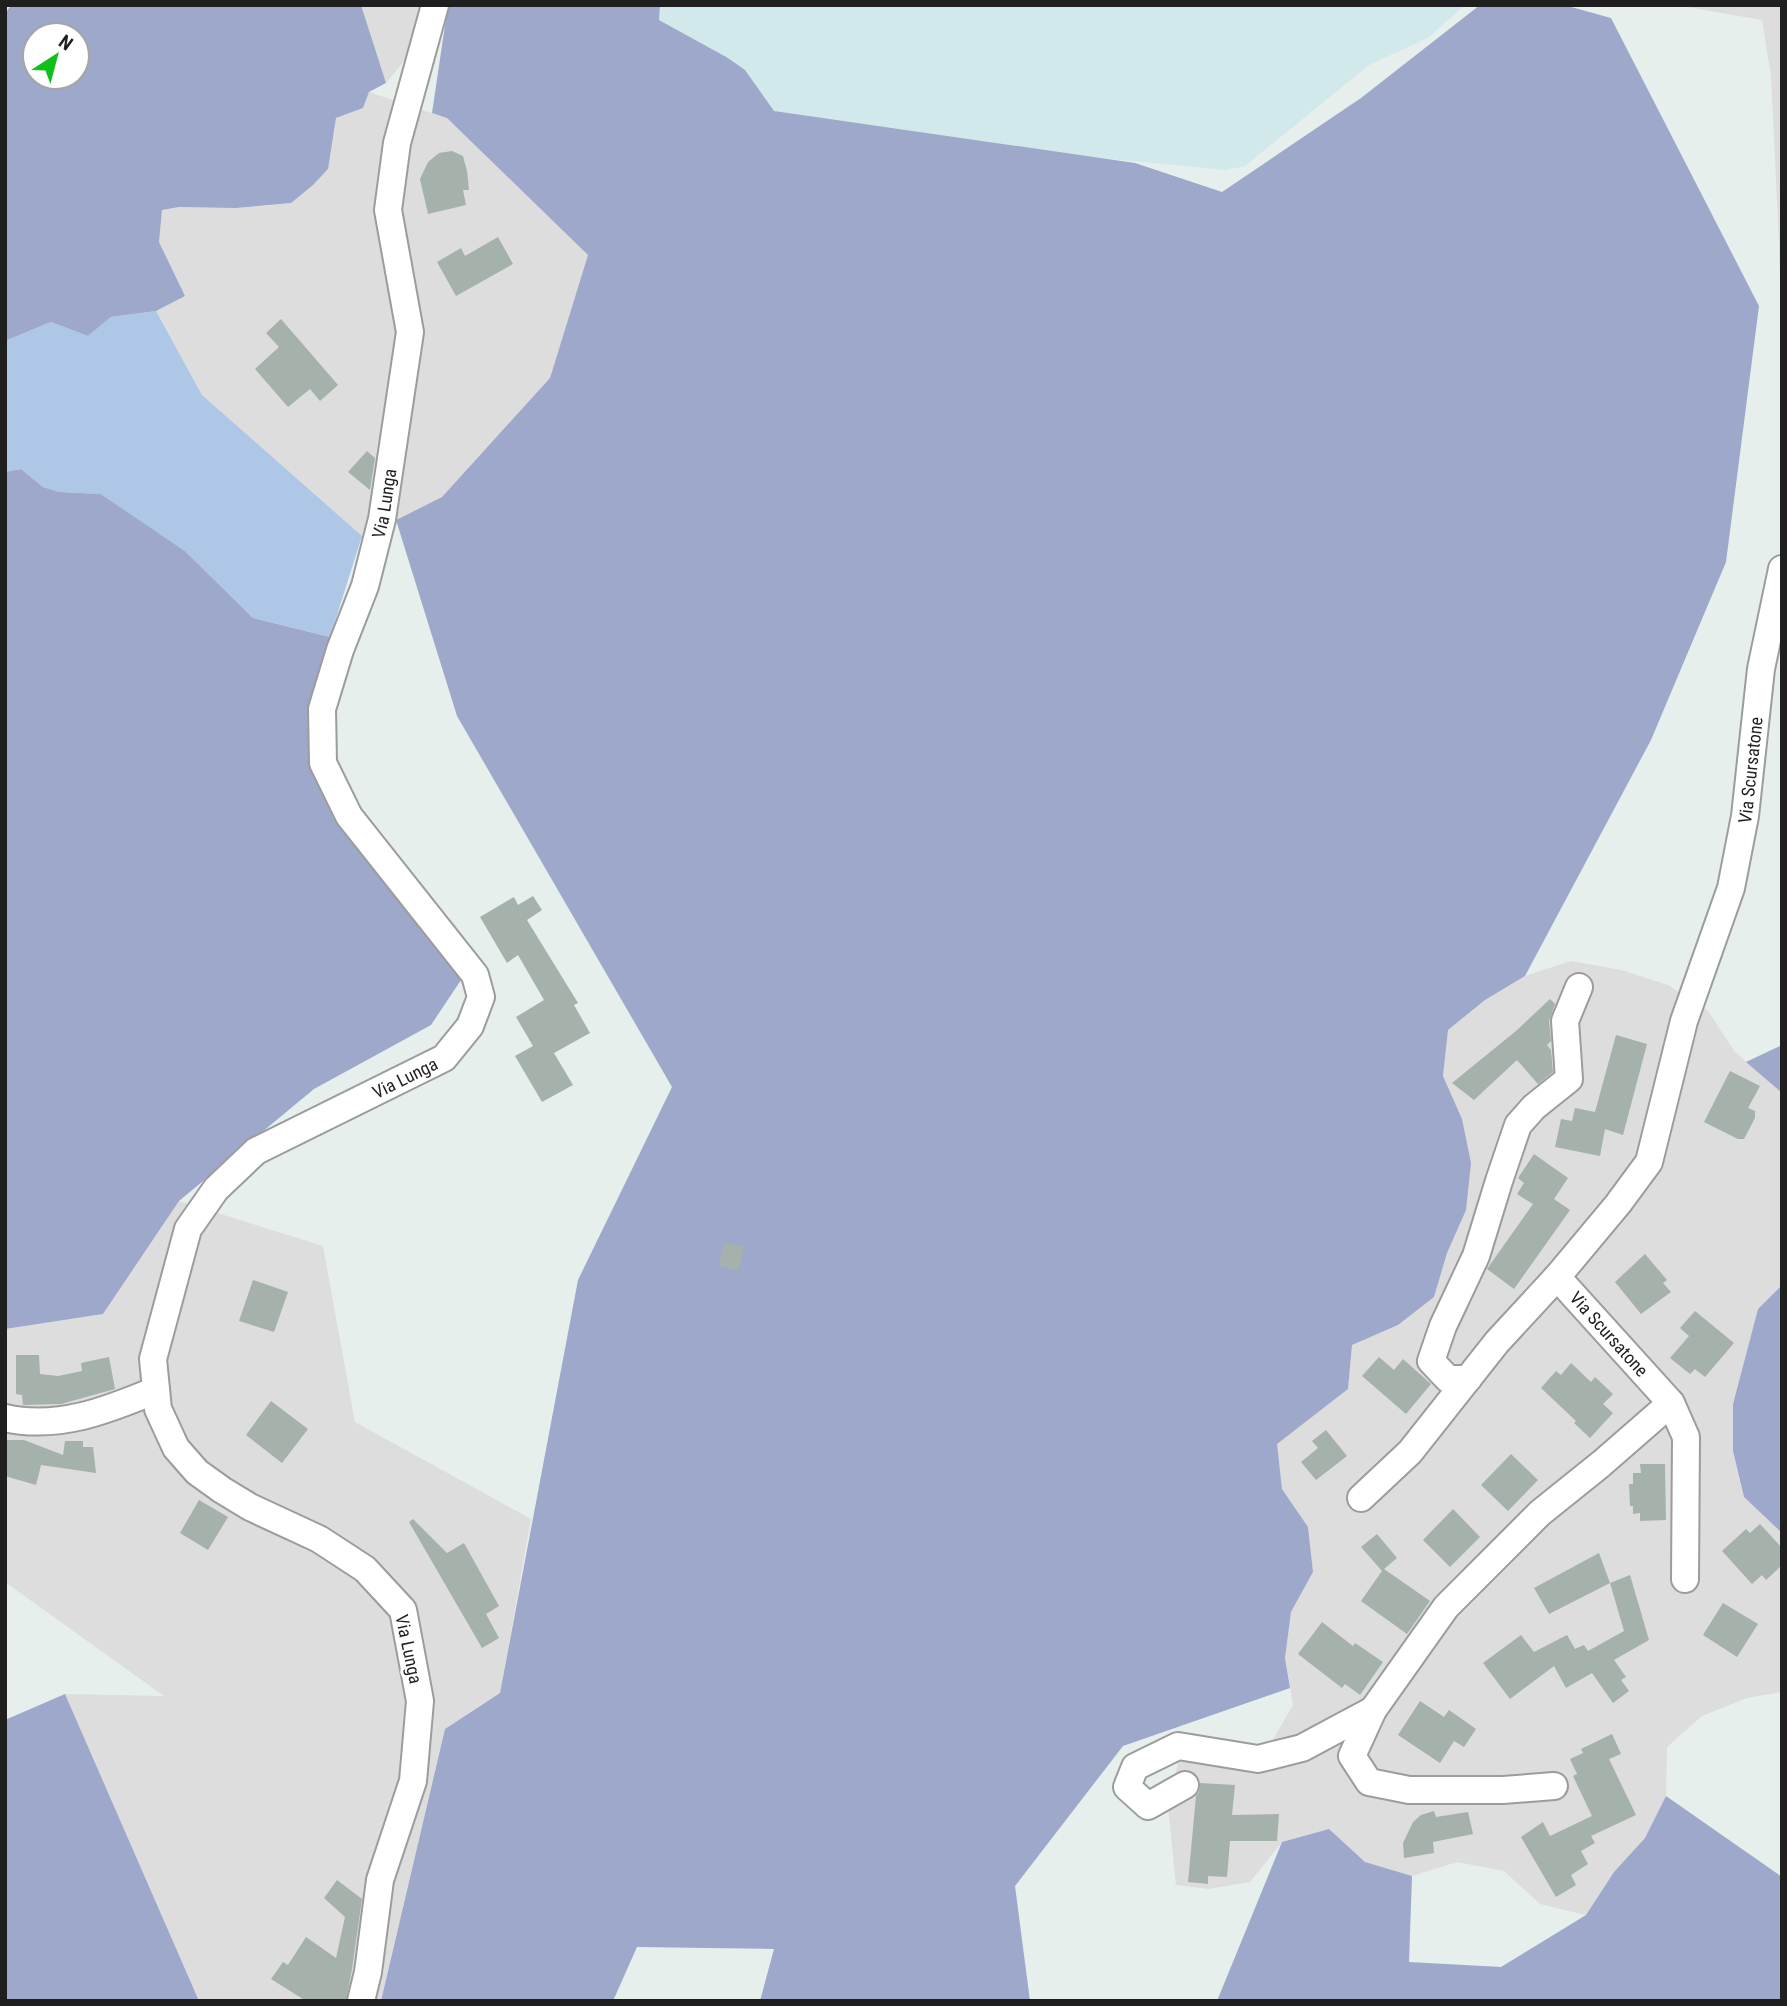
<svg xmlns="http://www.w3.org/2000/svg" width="1787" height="2006" font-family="'Roboto Condensed',sans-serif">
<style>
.residential{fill:#dcdddc}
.farmland{fill:#d2e9ec}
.grass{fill:#afc7e6}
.forest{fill:#9da8cb;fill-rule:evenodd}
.building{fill:#a5b1ab}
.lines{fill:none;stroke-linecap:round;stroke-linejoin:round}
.minor-casing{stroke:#9c9c9c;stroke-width:30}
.minor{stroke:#fff;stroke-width:26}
.labels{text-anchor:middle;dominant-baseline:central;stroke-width:6;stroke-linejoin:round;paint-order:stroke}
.street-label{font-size:18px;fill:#1f1f1f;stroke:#fff}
</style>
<rect width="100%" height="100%" fill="#e6efec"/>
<path class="residential" d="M361,5H426L412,51L386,83Z
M1687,5H1782V376L1779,243L1771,76L1762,20L1687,7Z
M369,92L447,118L588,255L550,378L442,497L362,536L202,395L156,311L185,296L159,242L162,210L179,207L236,208L291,203L334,134L336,118L363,108Z
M1571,961L1621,970L1668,985L1708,1011L1735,1052L1782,1093V1285L1758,1309L1733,1404V1451L1744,1497L1782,1533V1692L1747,1698L1702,1716L1667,1747L1666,1796L1645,1838L1614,1872L1586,1915L1540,1904L1504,1871L1457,1862L1412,1876L1365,1862L1329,1829L1282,1842L1250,1882L1208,1889L1176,1885L1168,1807L1178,1763L1271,1743L1293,1705L1285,1658L1291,1612L1313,1572L1308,1527L1282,1489L1276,1444L1348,1389L1352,1345L1398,1325L1434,1297L1447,1253L1462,1119L1443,1076L1448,1030L1485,1000L1525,976Z
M179,1201L323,1246L355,1422L531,1519L500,1693L445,1729L381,2001H199L65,1694L164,1696L5,1582V1329L103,1314Z"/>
<path class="farmland" d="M660,5H1465L1428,38L1369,65L1245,166L1226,170L805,130L774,111L745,70L728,58L659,20Z"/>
<path class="grass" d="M156,311L202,395L362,536L330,637L253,618L185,551L101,494L59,492L43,487L21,469L5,472V341L51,322L88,336L111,317Z"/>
<path class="forest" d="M11,5H361L386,83L369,92L363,108L336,118L328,169L313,185L291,203L236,208L179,207L162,210L159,242L185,296L156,311L111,317L88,336L51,322L5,341V14ZM77,35V77H35V35Z
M448,5H660L659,20L728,58L745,70L774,111L1135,163L1222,192L1361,98L1480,5H1564L1611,18L1759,306L1726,562L1651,740L1525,976L1485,1000L1448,1030L1443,1076L1462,1119L1471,1163L1466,1210L1447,1253L1434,1297L1398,1325L1352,1345L1348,1389L1277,1444L1282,1489L1308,1527L1313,1572L1291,1612L1285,1658L1290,1688L1123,1746L1015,1886L1030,2001H760L774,1949L637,1947L613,2001H381L445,1729L500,1693L578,1280L672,1087L457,716L396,520L442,497L550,378L588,255L447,118L432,113Z
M21,469L43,487L59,492L101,494L185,551L253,618L330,637L319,669L317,712L323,774L467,971L431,1025L314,1089L179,1201L103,1314L5,1329V472Z
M1782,1045V1093L1746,1062Z
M1782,1285V1533L1744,1497L1733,1451V1404L1758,1309Z
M65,1694L199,2001H5V1720Z
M1666,1796L1782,1877V2001H1217L1282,1842L1329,1829L1365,1862L1412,1876L1409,1962L1501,1967L1586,1915L1614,1872L1645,1838Z"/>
<path class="building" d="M452,151L463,156L467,171L469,190H463L466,205L428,214L420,179L428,162L439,153Z
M498,237L513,264L456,296L437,262L461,248L465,256Z
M281,319L338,385L320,401L310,389L288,407L255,369L279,347L266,333Z
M367,451L375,458L370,490L348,472Z
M533,896L542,910L527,920L578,1003L574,1005L590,1033L554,1053L573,1085L542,1102L515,1056L533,1046L516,1017L544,1000L518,955L507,963L480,917L514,897L518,905Z
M1550,999L1555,1004L1549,1021L1551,1041L1547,1045L1551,1050L1553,1072L1538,1084L1517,1060L1474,1100L1452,1083L1516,1031Z
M1616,1035L1647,1044L1623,1135L1605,1129L1600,1156L1555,1147L1561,1119L1572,1121L1575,1108L1595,1112Z
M1730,1071L1760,1086L1748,1108L1755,1111V1118L1744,1139H1738L1704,1122Z
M1534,1154L1568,1178L1554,1199L1570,1210L1514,1289L1487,1269L1533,1204L1517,1194L1524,1183L1518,1178Z
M725,1242L744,1247L738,1271L718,1265Z
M1645,1254L1667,1280L1663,1283L1671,1292L1641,1314L1615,1282Z
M253,1280L288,1292L274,1332L239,1321Z
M1695,1311L1734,1343L1705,1377L1695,1369L1690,1374L1670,1358L1689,1336L1680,1328Z
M16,1355H39L40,1374L58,1376L82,1371L81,1363L109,1357L115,1389L61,1404L23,1405L22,1395L16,1394Z
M1379,1357L1394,1370L1403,1359L1431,1384L1406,1414L1362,1376Z
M1571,1363L1591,1382L1595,1377L1613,1394L1603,1404L1613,1413L1590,1438L1574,1423L1576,1421L1541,1388L1556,1371L1561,1375Z
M271,1401L308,1429L282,1463L246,1435Z
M1326,1430L1347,1456L1316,1480L1301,1462L1318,1448L1312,1441Z
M5,1440H24L63,1455L65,1441H83V1447H93L96,1473L41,1465L36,1485L5,1476Z
M1511,1454L1538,1480L1508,1511L1481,1485Z
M1640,1464H1665L1666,1520L1640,1521V1513L1633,1514V1506H1630L1629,1484H1633V1473H1641Z
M199,1500L228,1517L208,1550L180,1533Z
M1453,1509L1480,1537L1450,1567L1423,1540Z
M413,1519L447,1553L464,1543L499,1606L486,1614L499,1638L482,1648L409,1522Z
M1760,1524L1782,1548V1565L1766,1580L1762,1575L1752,1584L1722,1551L1746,1529L1750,1533Z
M1377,1534L1397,1558L1384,1569L1430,1601L1407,1634L1361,1601L1382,1571L1361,1547Z
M1599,1553L1610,1583L1549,1614L1534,1588Z
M1630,1575L1649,1640L1614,1660L1626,1677L1621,1680L1629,1691L1613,1703L1592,1673L1566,1688L1554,1666L1510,1699L1483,1663L1521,1635L1534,1652L1567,1635L1575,1649L1584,1645L1588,1651L1624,1631L1610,1583Z
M1723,1603L1758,1624L1737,1657L1703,1635Z
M1322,1622L1353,1646L1355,1643L1383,1662L1360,1695L1345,1684L1342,1688L1298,1654Z
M1420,1701L1444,1717L1449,1710L1476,1729L1464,1747L1454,1741L1440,1763L1398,1735Z
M1612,1734L1621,1754L1609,1759L1636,1815L1591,1836L1595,1843L1581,1851L1588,1864L1571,1875L1576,1885L1556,1897L1521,1837L1543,1822L1550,1836L1592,1816L1573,1776L1577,1774L1570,1759L1583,1753L1581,1749Z
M1200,1783L1235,1785L1232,1815L1279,1814L1277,1841H1230L1227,1877L1208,1876V1884L1188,1882L1196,1796L1199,1792Z
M1434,1811L1436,1817L1468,1812L1473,1834L1433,1842L1434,1853L1404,1858L1403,1843L1413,1822L1421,1815Z
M337,1880L362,1899L352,1969L346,2001H306L271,1979L283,1962L288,1965L306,1937L336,1958L345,1917L324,1898Z"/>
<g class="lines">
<g class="minor-casing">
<g id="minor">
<path d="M1468,1379H1448L1431,1361L1443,1326L1476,1256L1499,1181L1518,1125L1534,1107L1569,1079L1565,1021L1579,987"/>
<path d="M1671,1403L1686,1437L1685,1579"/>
<path d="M5,1418C58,1430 108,1410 156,1390"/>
<path d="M1361,1498L1410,1452L1497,1342L1557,1277"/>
<path d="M1185,1785L1148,1806L1127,1787L1135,1767L1178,1746L1258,1759L1302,1748L1373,1710"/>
<path id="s1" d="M1554,1786L1503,1790H1409L1369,1782L1352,1756L1373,1710L1446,1607L1540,1513L1601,1464L1671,1403L1557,1277L1618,1204L1649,1162L1684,1021L1731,888L1745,816L1761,669L1782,569"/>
<path id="s2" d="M361,2001L368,1972L380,1880L413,1781L420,1701L403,1610L365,1569L319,1539L250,1507L222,1490L197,1472L176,1448L158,1409L153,1359L188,1229L216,1189L256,1151L444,1058L470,1026L481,997L475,975L349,816L323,763L322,709L340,650L365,586L382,519L410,332L388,210L397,143L435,5"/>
</g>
</g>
<use href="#minor" class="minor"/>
</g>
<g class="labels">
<g class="street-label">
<text stroke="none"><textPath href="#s2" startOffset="1850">Via Lunga</textPath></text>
<text stroke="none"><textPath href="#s1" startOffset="1421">Via Scursatone</textPath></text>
<text stroke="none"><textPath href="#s2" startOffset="1180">Via Lunga</textPath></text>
<text transform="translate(1609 1334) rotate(48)">Via Scursatone</text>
<text transform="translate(409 1649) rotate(78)">Via Lunga</text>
</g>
</g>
<rect width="1787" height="2006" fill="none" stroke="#1f1f1f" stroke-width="14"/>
<g transform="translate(56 56) rotate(36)"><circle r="33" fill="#ffffff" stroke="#a5a5a5" stroke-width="2"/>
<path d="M0-5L12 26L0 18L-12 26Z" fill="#0ec017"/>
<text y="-10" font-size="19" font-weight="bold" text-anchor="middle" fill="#1f1f1f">N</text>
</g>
</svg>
